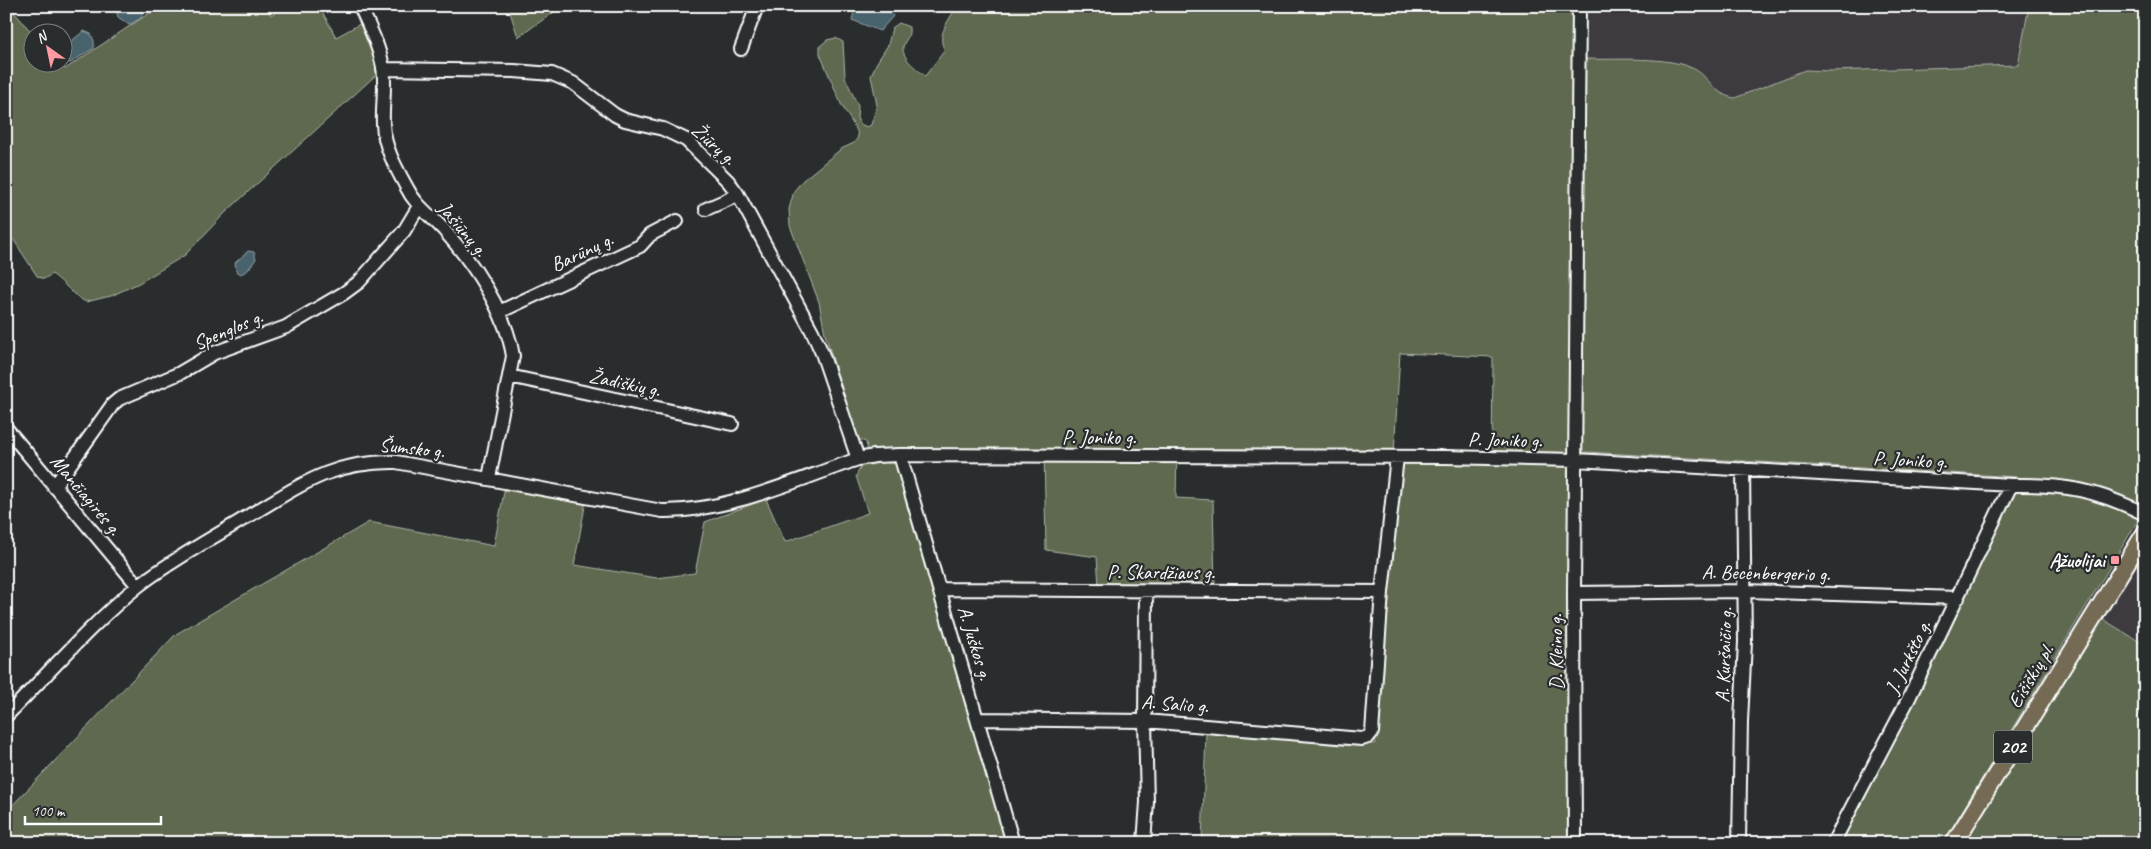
<svg xmlns="http://www.w3.org/2000/svg" width="2151" height="849" font-family="Caveat,sans-serif">
<style>
.built{fill:#3c3b41}
.green{fill:#5f6950;stroke:#afb4a8}
.water{fill:#48646d;stroke:#91a2a7}
.lines{fill:none;stroke-linecap:round;stroke-linejoin:round}
.minor-casing{stroke:#fff;stroke-width:16}
.major-casing{stroke:#fff;stroke-width:20}
.minor{stroke:#2a2d2e;stroke-width:12}
.major{stroke:#746b52;stroke-width:16}
.poi-dot{fill:#ff9aa2;stroke:#2a2d2e;stroke-width:2}
.labels{text-anchor:middle;dominant-baseline:central;stroke-width:4.5;stroke-linejoin:round;paint-order:stroke}
.shield{fill:#2a2d2e;stroke:#bfc0c0;stroke-width:1}
.shield-label{font-size:19px;font-weight:bold;fill:#fff}
.street-label{font-size:20px;fill:#fff;stroke:#2a2d2e}
.poi-label{font-size:20px;font-weight:bold;fill:#fff;stroke:#2a2d2e;text-anchor:end}
</style>
<rect width="100%" height="100%" fill="#2a2d2e"/>
<filter id="ink" filterUnits="userSpaceOnUse"><feTurbulence type="fractalNoise" baseFrequency=".02" numOctaves="2"/><feDisplacementMap in="SourceGraphic" scale="10" xChannelSelector="R" yChannelSelector="G"/><feConvolveMatrix kernelMatrix="1 2 1 2 8 2 1 2 1" color-interpolation-filters="sRGB"/></filter>
<g filter="url(#ink)">
<path class="built" d="M1572,6H2029L2018,65L1831,71L1805,70L1735,98L1725,97L1694,68L1572,58Z
M2145,550V645L2101,618Z"/>
<path class="green" d="M6,6H9L32,33V62L59,63L65,69L160,6H265L271,15L286,6H319L336,37L360,24L375,61L377,74L224,214L185,255L139,283L111,296L86,302C72,295 65,283 52,274L44,279L37,276L6,228Z
M508,6H563L518,37Z
M957,6H1572V58C1608,62 1660,54 1692,68C1709,75 1714,96 1735,98L1805,70L1831,71L2018,65L2029,6H2145V509L1943,843H1837L1961,601L2018,477L1587,452L1570,453L1568,843H1202L1206,733L1375,744L1401,460H1492L1493,357L1400,353L1394,453L1177,451L1176,498L1213,500L1215,587L1099,586L1097,557L1046,550L1044,450L897,449V462L1008,843H6V812L176,634L369,522L494,546L505,486L586,501L574,565L657,578L695,573L705,522L766,499L785,542L868,513L856,476L862,465L869,461L866,442L860,440L856,434L825,334L819,302L790,226L789,209L794,191L803,180L841,149L854,143L858,137L857,131L841,104L820,54V46L827,40L836,38L843,42L845,77L858,106L857,118L860,124L867,127L871,125L877,105L871,76L876,64L888,45L892,28L899,23L909,27C910,40 905,38 903,47C902,59 917,69 925,76L945,50C935,36 950,19 957,6Z
M2101,618L2145,645V703L2137,718L2145,723V843H1962L2065,680Z"/>
<path class="water" d="M115,6H142L144,11L141,18L129,25L118,17Z
M858,6L890,12L893,16L880,31L852,20L855,8Z
M84,31L91,34L94,41V48L70,63L64,61V50L75,38Z
M248,251L254,252L256,259L248,270L241,274L236,271L235,263Z"/>
<g class="lines">
<g class="minor-casing">
<path id="minor" d="M360,6C369,26 379,46 383,67C386,85 382,106 383,124C384,147 396,168 407,188C415,205 431,216 444,230C474,264 506,312 513,356L489,478
M741,49L757,6
M383,69L514,71L552,74L573,83L615,115L625,120L663,129L686,140L728,181L737,193L812,331L822,353L858,459
M706,209L729,199L737,193
M499,312L640,246L650,235L677,221
M509,376L732,424
M6,428L138,586
M900,455L1013,843
M54,487L113,404L119,399L180,373L214,353L286,327L344,293L359,282L404,231L419,206
M939,589L1382,592
M1574,593L1745,591L1958,598
M6,716C48,674 92,623 138,586C173,559 213,538 250,515C303,484 332,461 396,462L662,511C728,512 796,480 858,459L875,456L900,455L1446,457L1576,460L2011,485C2066,484 2096,490 2145,514
M978,719L1145,721L1362,739L1368,737L1372,732L1382,592L1397,457
M1144,843L1147,802L1145,721L1146,591
M1575,843L1574,593L1579,6
M1739,843L1741,721L1745,642L1743,469
M1833,843L1909,698L2011,485"/>
</g>
<g class="major-casing">
<path id="major" d="M1954,843L2145,533"/>
</g>
<use href="#minor" class="minor"/>
<use href="#major" class="major"/>
</g>
</g>
<rect class="poi-dot" x="2110" y="555" width="10" height="10" rx="2.5"/>
<g class="labels">
<rect class="shield" x="1994" y="730.5" width="38" height="33" rx="4"/>
<g class="shield-label">
<text x="2013" y="747">202</text>
</g>
<g class="street-label">
<text transform="translate(714 144) rotate(42)">Žiūrų g.</text>
<text transform="translate(463 229) rotate(50)">Jašiūnų g.</text>
<text transform="translate(582 252) rotate(-25)">Barūnų g.</text>
<text transform="translate(228 330) rotate(-23)">Spenglos g.</text>
<text transform="translate(625 383) rotate(12)">Žadiškių g.</text>
<text x="1099" y="437">P. Joniko g.</text>
<text transform="translate(1505 440) rotate(1)">P. Joniko g.</text>
<text transform="translate(412 448) rotate(6)">Šumsko g.</text>
<text transform="translate(1910 460) rotate(3)">P. Joniko g.</text>
<text transform="translate(86 495) rotate(50)">Mančiagirės g.</text>
<text x="1161" y="572">P. Skardžiaus g.</text>
<text transform="translate(1766 573) rotate(1)">A. Becenbergerio g.</text>
<text transform="translate(975 643) rotate(73)">A. Juškos g.</text>
<text transform="translate(1556 652) rotate(-91)">D. Kleino g.</text>
<text transform="translate(1724 655) rotate(-88)">A. Kuršaičio g.</text>
<text transform="translate(1908 657) rotate(-64)">J. Jurkšto g.</text>
<text transform="translate(2031 676) rotate(-59)">Eišiškių pl.</text>
<text transform="translate(1175 704) rotate(4)">A. Salio g.</text>
</g>
<g class="poi-label">
<text x="2105" y="560">Ąžuolijai</text>
</g>
</g>
<rect width="2151" height="849" fill="none" stroke="#2a2d2e" stroke-width="25"/>
<rect x="12" y="12" width="2126" height="824" fill="none" stroke="#fff" stroke-width="2" filter="url(#ink)"/>
<g transform="translate(48 48) rotate(327)"><circle r="24" fill="#2a2d2e" stroke="#7f8182"/>
<path d="M0-4L9 19L0 12L-9 19Z" fill="#ff9aa2"/>
<text y="-8" font-size="14" font-weight="bold" text-anchor="middle" fill="#ffffff">N</text>
</g>
<path d="M25 816v8h136v-8" fill="none" stroke="#ffffff" stroke-width="2.5"/>
<text x="32" y="816" font-size="15" fill="#ffffff" stroke="#2a2d2e" stroke-width="4" paint-order="stroke">100 m</text>
</svg>
